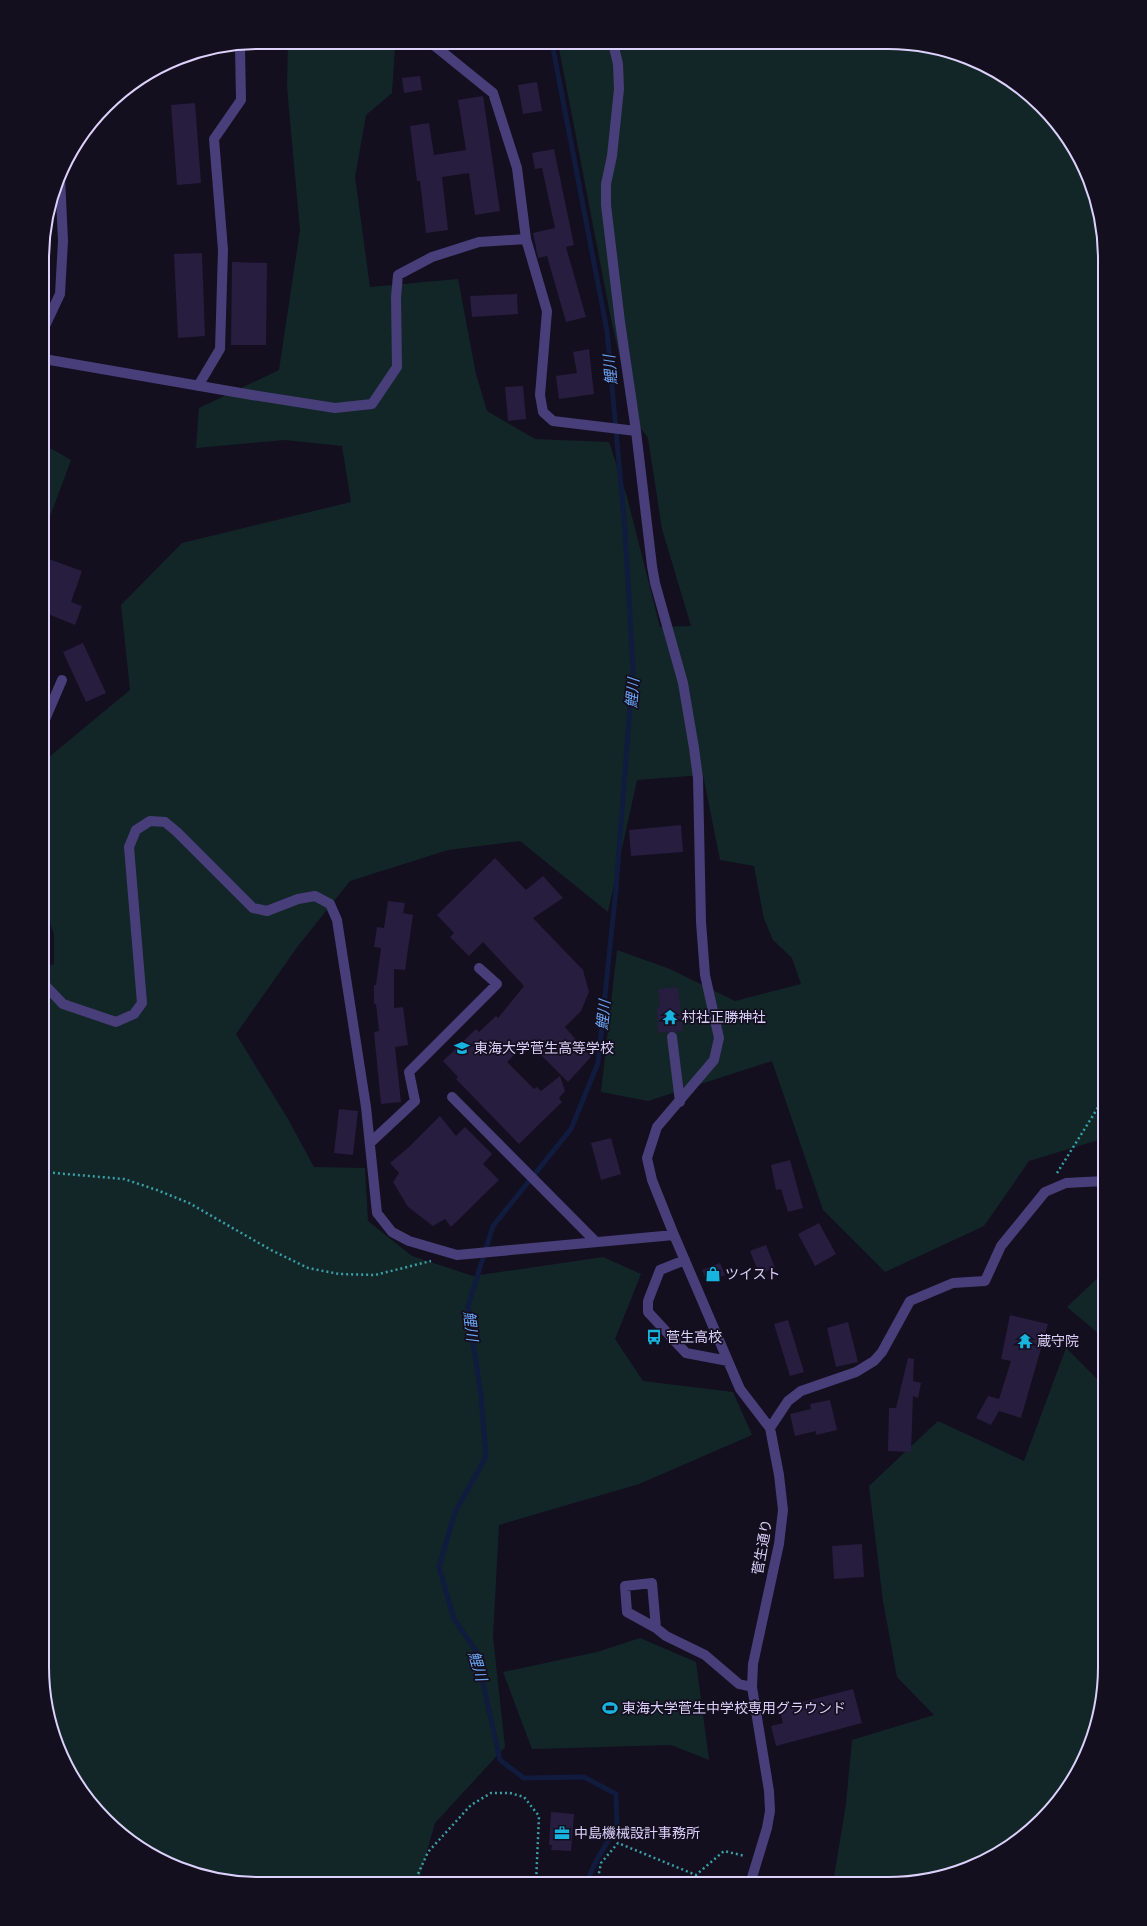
<svg xmlns="http://www.w3.org/2000/svg" width="1147" height="1926" font-family="'Archivo Narrow','Noto Sans JP',sans-serif">
<style>
.green{fill:#122628}
.lines{fill:none;stroke-linecap:round;stroke-linejoin:round}
.stream{stroke:#101b3d;stroke-width:5}
.building{fill:#271d3e}
.path{stroke:#3a9fa6;stroke-width:2.5;stroke-dasharray:2 3;stroke-linecap:butt}
.minor{stroke:#483e79;stroke-width:10}
.labels{text-anchor:middle;dominant-baseline:central;stroke-width:3.5;stroke-linejoin:round;paint-order:stroke}
.poi-label{font-size:14px;fill:#dbd1fa;stroke:#130f1f;text-anchor:start}
.street-label{font-size:14px;fill:#dbd1fa;stroke:#130f1f}
.water-label{font-size:15px;font-style:italic;fill:#6aa2f0;stroke:#130f1f}
.rim{fill:none;stroke:#dbd1fa;stroke-width:2}
</style>
<rect width="100%" height="100%" fill="#130f1f"/>
<path class="green" d="M288,42H351L395,47L392,93L366,115L355,177L370,287L458,279L476,374L487,411L535,439L609,442L627,497L660,627L691,626L662,529L648,438L634,419L611,319L558,43L917,44L971,59L1020,87L1060,127L1089,176L1105,259V1138L1029,1161L984,1226L885,1272L823,1210L772,1061L648,1101L601,1092L617,950L670,969L735,1001L801,984L792,958L773,940L764,919L754,866L720,860L703,775L637,780L608,912L520,841L448,850L350,881L298,946L236,1034L288,1119L314,1167L365,1168L368,1221L412,1256L473,1276L603,1257L641,1274L615,1339L643,1381L733,1392L752,1435L639,1484L499,1525L493,1637L505,1747L435,1823L418,1883L231,1882L176,1868L127,1839L87,1799L58,1750L42,1667L43,968L54,964V934L43,904V762L130,690L121,605L182,543L351,502L342,446L285,440L196,448L199,408L279,370L300,230L287,87Z
M44,447L52,449L71,460L43,535Z
M1105,1271V1339L1067,1307Z
M1066,1348L1097,1379L1105,1376V1682L1093,1737L1060,1799L1020,1839L971,1868L888,1884H827L834,1877L846,1804L852,1740L934,1715L897,1677L883,1601L869,1486L938,1421L1024,1461Z
M640,1638L696,1662L709,1760L671,1745L532,1749L503,1672L597,1652Z"/>
<g class="lines">
<path class="stream" d="M552,43L607,331L625,529L633,669L616,889L598,1063L571,1129L493,1226L468,1306L481,1396L486,1457L455,1512L439,1567L454,1619L476,1651L500,1760L524,1778L584,1777L616,1794L617,1826L596,1861L586,1883"/>
</g>
<path class="building" d="M420,76L422,90L404,93L402,78Z
M537,82L542,111L523,114L518,85Z
M483,96L500,211L475,215L469,173L442,177L448,230L426,233L420,181H417L410,126L429,123L434,155L466,150L458,100Z
M195,103L201,183L177,185L171,105Z
M554,149L574,245L566,247L586,317L566,322L547,256L538,258L533,233L555,228L542,168L535,169L532,153Z
M202,253L205,336L178,338L174,254Z
M232,262L267,263L266,345H231Z
M517,294L518,314L472,317L470,296Z
M589,349L594,394L559,399L556,376L577,373L573,352Z
M523,386L526,419L508,421L505,387Z
M43,557L82,571L71,602L82,606L75,625L43,612Z
M83,643L106,693L86,702L63,652Z
M681,825L683,852L631,856L629,830Z
M495,858L526,890L543,876L563,898L533,918L583,970L589,992L581,1011L565,1027L591,1057L568,1082L528,1042L507,1062L534,1089L537,1087L541,1091L560,1076L565,1091L559,1098L562,1102L519,1144L456,1079L458,1077L443,1061L476,1029L479,1032L496,1016L498,1018L524,986L483,942L469,956L450,937L454,933L437,915Z
M388,901L405,903L403,913L413,915L405,970L394,969V1008L403,1007L408,1045L395,1047L401,1102L381,1104L374,1032L379,1031L376,1004H374V985H376L381,948L374,947L377,927L384,928Z
M678,987L683,1031L658,1033L657,1007H660L658,989Z
M339,1109L358,1111L353,1155L334,1153Z
M440,1116L456,1136L465,1127L492,1154L483,1164L499,1180L451,1227L445,1219L433,1226L408,1207L393,1182L399,1173L390,1163L409,1147Z
M611,1138L621,1174L601,1180L591,1143Z
M790,1160L803,1208L788,1212L781,1189L776,1190L771,1165Z
M819,1223L836,1254L815,1266L798,1234Z
M766,1245L775,1268L759,1274L750,1251Z
M720,1263L725,1275L707,1282L702,1270Z
M1010,1315L1048,1324L1021,1418L999,1411L991,1425L976,1418L988,1396L999,1399L1011,1361L1001,1359Z
M788,1320L804,1372L790,1376L774,1324Z
M848,1322L858,1362L836,1367L827,1328Z
M908,1358L914,1359L913,1381L921,1383L918,1398L913,1396L911,1452L888,1451L889,1408H896Z
M830,1400L837,1430L816,1435V1431L795,1436L790,1414L811,1409L810,1404Z
M862,1544L864,1577L834,1579L832,1546Z
M853,1689L862,1723L776,1746L771,1726L783,1723L779,1708Z
M551,1812L574,1814L571,1851L551,1850L552,1845H549Z"/>
<g class="lines">
<path class="path" d="M43,1172L124,1179L157,1190L189,1203L271,1250L308,1268L339,1274L375,1275L431,1261
M1057,1173L1104,1098L1105,1089
M414,1883L428,1852L471,1805L491,1793H510L524,1797L539,1816L536,1883
M597,1883L601,1863L618,1843L696,1875L724,1851L745,1856"/>
<path class="minor" d="M430,42L493,93L517,168L526,239L547,311L540,395L543,412L553,421L636,431
M613,43L618,64L619,89L612,156L606,184V205L620,322L636,431L652,566L655,583L683,683L694,748L698,778L701,922L705,975L719,1038L714,1060L657,1127L647,1158L652,1180L674,1235L740,1389L770,1428L779,1475L783,1510L779,1544L753,1664L752,1687L769,1791L770,1811L767,1828L750,1884
M44,328L60,294L63,241L60,177
M44,359L252,395L335,408L372,404L397,367L396,297L398,275L432,257L479,242L526,239
M198,386L220,349L223,250L214,139L241,100L240,46
M43,724L62,680
M43,983L63,1004L116,1022L134,1014L142,1003L129,847L136,830L150,821L165,822L177,832L253,908L267,911L298,899L315,896L330,904L337,920L366,1107L377,1213L392,1232L409,1241L457,1255L674,1235
M672,1037L680,1102
M452,1097L596,1242
M370,1143L415,1101L409,1072L497,984L479,968
M685,1260L660,1270L648,1301V1312L686,1353L728,1361
M770,1428L788,1401L801,1391L856,1372L874,1361L882,1352L910,1301L953,1283L985,1281L1001,1246L1045,1192L1066,1183L1105,1181
M656,1628L652,1583L625,1586L627,1612L656,1628L666,1636L705,1655L739,1684L752,1687"/>
</g>
<defs>
<g id="temple-bare" transform="scale(1.2)"><path d="M0-6L5-2H3V0L6.5 2.5H4V6H1.5V3h-3V6H-4V2.5H-6.5L-3 0V-2H-5Z" fill="#17b4e0" stroke="#130f1f" stroke-width="2.5" paint-order="stroke"/></g>
<g id="school-bare" transform="scale(1.2)"><path d="M0-5L7-2L0 1L-7-2ZM-4 1L0 2.5L4 1V4Q0 6-4 4Z" fill="#17b4e0" stroke="#130f1f" stroke-width="2.5" paint-order="stroke"/></g>
<g id="shop-bare" transform="scale(1.2)"><path d="M-5-2.5h2.3a2.7 3.5 0 0 1 5.4 0H5L5.5 6h-11ZM-1.5-2.5h3a1.5 2.3 0 0 0-3 0Z" fill="#17b4e0" stroke="#130f1f" stroke-width="2.5" paint-order="stroke"/></g>
<g id="bus-bare" transform="scale(1.2)"><path d="M-5-6H5V4H4V6H2V4H-2V6H-4V4H-5ZM-3.5-4V0h7V-4ZM-3.5 1.2v1.5H-2V1.2ZM2 1.2v1.5H3.5V1.2Z" fill="#17b4e0" stroke="#130f1f" stroke-width="2.5" paint-order="stroke"/></g>
<g id="stadium-bare" transform="scale(1.2)"><path d="M0-5a6.5 5 0 1 0 0 10a6.5 5 0 1 0 0-10ZM-3.5-1.8h7v3.6h-7Z" fill="#17b4e0" stroke="#130f1f" stroke-width="2.5" paint-order="stroke"/></g>
<g id="office-bare" transform="scale(1.2)"><path d="M-6-3h4V-5.5h4V-3h4V5H-6ZM-1-4.5V-3h2v-1.5ZM-6 0V1H6V0Z" fill="#17b4e0" stroke="#130f1f" stroke-width="2.5" paint-order="stroke"/></g>
</defs>
<g fill-rule="evenodd">
<use href="#temple-bare" x="670" y="1017"/>
<use href="#school-bare" x="462" y="1048"/>
<use href="#shop-bare" x="713" y="1274"/>
<use href="#bus-bare" x="654" y="1337"/>
<use href="#temple-bare" x="1025" y="1341"/>
<use href="#stadium-bare" x="610" y="1708"/>
<use href="#office-bare" x="562" y="1833"/>
</g>
<g class="labels">
<g class="poi-label">
<text x="682" y="1017">村社正勝神社</text>
<text x="474" y="1048">東海大学菅生高等学校</text>
<text x="725" y="1274">ツイスト</text>
<text x="666" y="1337">菅生高校</text>
<text x="1037" y="1341">蔵守院</text>
<text x="622" y="1708">東海大学菅生中学校専用グラウンド</text>
<text x="574" y="1833">中島機械設計事務所</text>
</g>
<g class="street-label">
<text transform="translate(762 1547) rotate(-80)">菅生通り</text>
</g>
<g class="water-label">
<text transform="translate(610 370) rotate(-95)">鯉川</text>
<text transform="translate(632 693) rotate(-85)">鯉川</text>
<text transform="translate(603 1015) rotate(-84)">鯉川</text>
<text transform="translate(471 1326) rotate(83)">鯉川</text>
<text transform="translate(478 1666) rotate(74)">鯉川</text>
</g>
</g>
<path d="M0 0H1147V1926H0ZM259 49H888A210 210 0 0 1 1098 259V1667A210 210 0 0 1 888 1877H259A210 210 0 0 1 49 1667V259A210 210 0 0 1 259 49Z" fill="#130f1f" fill-rule="evenodd"/>
<path class="rim" d="M259 49H888A210 210 0 0 1 1098 259V1667A210 210 0 0 1 888 1877H259A210 210 0 0 1 49 1667V259A210 210 0 0 1 259 49Z"/>
</svg>
